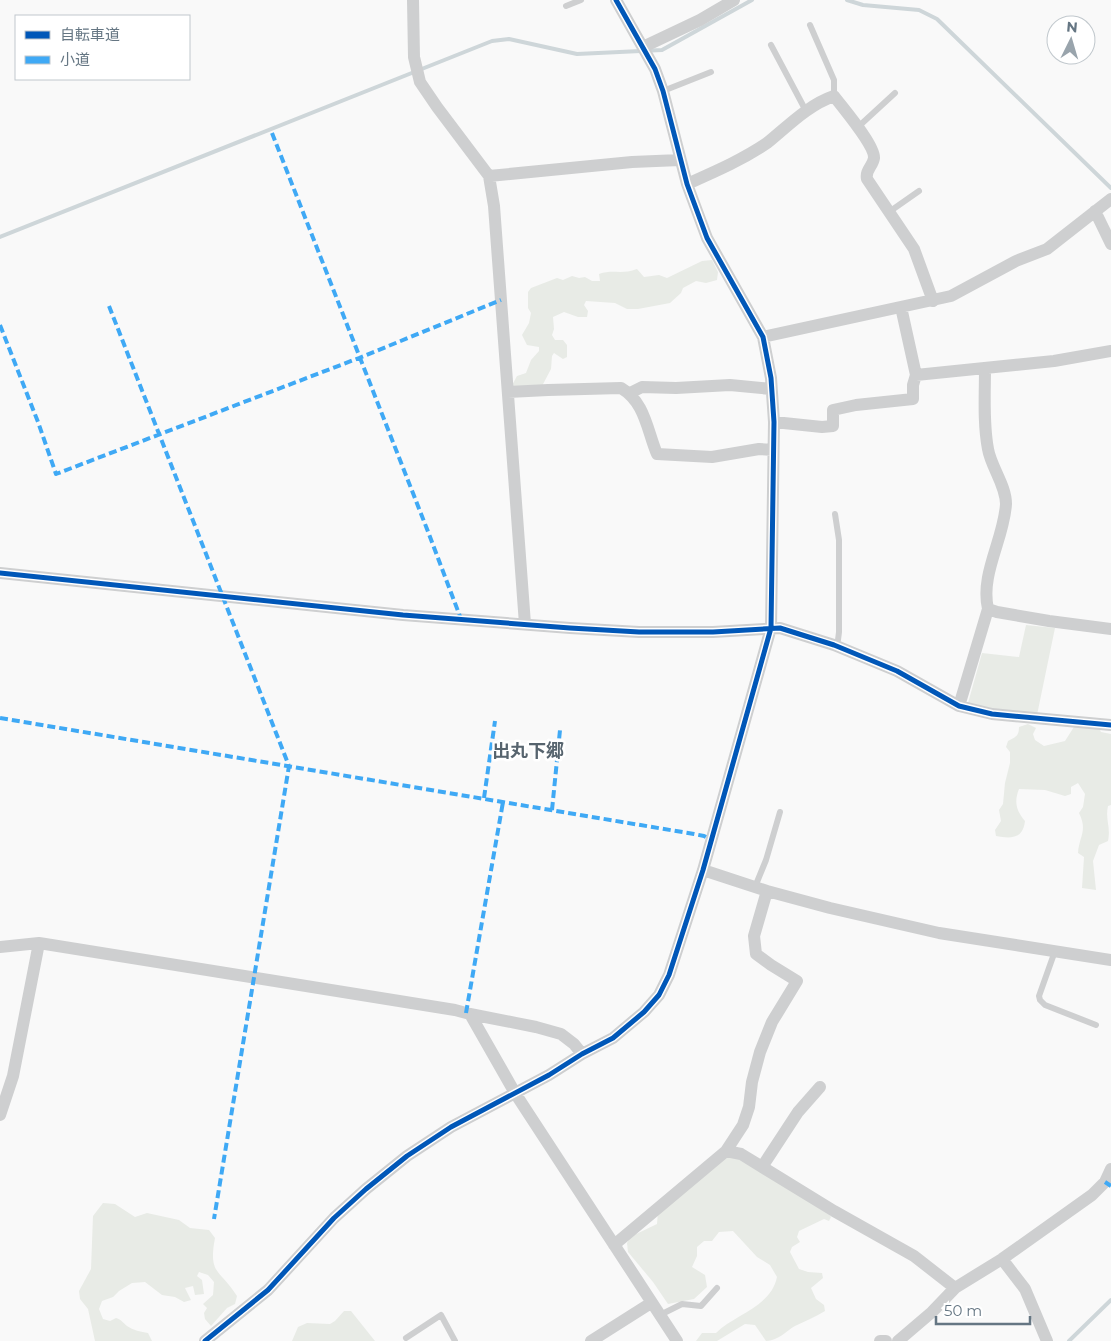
<svg xmlns="http://www.w3.org/2000/svg" width="1111" height="1341" font-family="Montserrat,'Noto Sans JP',sans-serif">
<style>
.green{fill:#e8ebe6}
.lines{fill:none;stroke-linecap:round;stroke-linejoin:round}
.stream{stroke:#ced6d9;stroke-width:4}
.lane{stroke:#cecfd0;stroke-width:6}
.street{stroke:#cecfd0;stroke-width:12}
.quiet{stroke:#3fa9f5;stroke-width:4;stroke-dasharray:8 4;stroke-linecap:butt}
.cycleway-casing{stroke:#fff;stroke-width:8}
.cycleway{stroke:#0057b8;stroke-width:5}
.labels{text-anchor:middle;dominant-baseline:central;stroke-width:5;stroke-linejoin:round;paint-order:stroke}
.quarter-label{font-size:18px;font-weight:bold;fill:#57646e;stroke:#fff}
</style>
<rect width="100%" height="100%" fill="#f9f9f9"/>
<path class="green" d="M712,260L718,272L717,280L706,283L696,281L683,288L681,293L670,303L638,309H627L615,303L586,301L584,305L588,311L587,317H578L564,312L553,317L554,329L552,335L555,340H563L567,345V357L563,359L554,353L552,356L551,369L541,388L510,389L517,376L526,373L531,360L539,351V347L527,345L522,335L529,323L531,313L528,308V292L531,288L557,278L563,280L572,276L579,278L585,277L592,281H600L599,274C613,269 621,275 637,269L644,277L659,275L667,278L702,261Z
M1026,625L1055,628L1037,715L995,709L968,703L982,653L1019,657Z
M1090,717L1095,720L1101,732L1111,734V805L1108,806C1105,820 1111,826 1108,841L1099,845L1093,861L1096,890L1082,888L1084,857L1078,853C1079,836 1088,831 1079,813L1083,807L1085,794L1078,783L1071,787V794L1065,796L1045,790L1019,789C1014,802 1016,810 1025,821C1023,839 1011,839 996,836L995,830L1001,821L999,810L1003,804L1005,783L1010,763V752L1006,747L1008,741C1016,737 1019,736 1019,727L1028,724L1036,728L1033,734L1035,740L1044,746L1065,741L1079,719Z
M728,1155L740,1159L829,1214L831,1217L829,1221L824,1219L799,1231L797,1237L800,1242L792,1247L790,1252L799,1269L808,1272L822,1273L823,1278L811,1288L816,1299L824,1305L825,1311C815,1317 805,1321 795,1326C786,1331 778,1341 766,1341L755,1325L745,1324L717,1341H696L702,1333H716C735,1314 771,1307 777,1277L770,1265L757,1257L733,1231L719,1232L712,1241H704L697,1247V1256L692,1267L705,1275L707,1287L694,1299L668,1304L653,1282L628,1252L627,1243L630,1237L657,1224L658,1211Z
M103,1203L115,1204L135,1217L147,1213L179,1220L190,1228L209,1230L215,1238C208,1275 220,1269 237,1296L235,1304L227,1308L211,1326L205,1319L204,1313L207,1308L203,1304L213,1295L214,1282L208,1275L199,1272L197,1276L202,1280L204,1294L195,1295L193,1286L185,1288L191,1300L184,1302L175,1297L162,1295L145,1282L132,1283L119,1291L113,1297L102,1301L99,1309L103,1319L110,1321L116,1318C122,1320 122,1322 127,1326C133,1330 141,1332 148,1333L152,1341H95L88,1309L80,1299L79,1291L91,1269L93,1216Z
M344,1311H351L375,1341H292L298,1327L307,1323L330,1324L335,1321Z"/>
<g class="lines">
<path class="stream" d="M847,0L863,5L919,10L937,19L1111,188
M0,237L492,41L509,39L577,54L662,50L752,0
M1069,1341L1111,1300"/>
<path class="lane" d="M566,6L581,0
M810,25L834,80V96
M771,45L806,111
M663,91L711,72
M858,127L895,93
M889,212L919,191
M834,645L838,640L839,632V540L835,514
M755,887L766,860L780,812
M1055,951L1039,996L1040,1000L1045,1005L1096,1025
M660,1315L682,1304L701,1306L717,1288
M406,1338L441,1315L455,1341"/>
<path class="street" d="M413,0L414,57L420,82L437,107L489,176L494,206L525,624
M643,47L700,20L734,0
M489,176L632,162L680,160
M687,184C714,172 742,160 767,143C788,126 808,105 834,96C842,107 875,145 874,158C873,166 865,170 867,179L914,249L933,301
M1095,211L1111,244
M901,307L916,375L1054,361L1111,351
M763,337L951,296L1016,261L1047,249L1111,199
M985,368C985,395 983,423 988,449C991,467 1006,485 1006,504C1004,539 980,574 988,609L997,612L1049,621L1111,629
M508,392L548,390L621,388C645,402 647,430 657,454L712,457L759,449L773,450
M630,393L642,387L676,388L730,385L771,389
M774,422L822,427L833,426V410L856,405L913,399V385L916,375
M0,573L403,615L570,628L639,632H713L780,628L834,645L897,671L959,706L992,714L1111,725
M959,706L988,609
M703,870L767,891L830,908L939,933L1111,960
M0,947L39,943L455,1010L470,1014L536,1027L561,1034L574,1044L582,1054
M470,1014L515,1093L677,1341
M0,1115L13,1076L39,943
M726,1151L743,1125L749,1107L752,1082L760,1052L772,1022L797,981L771,965L756,954L754,936L767,891
M762,1167L798,1112L820,1087
M614,1245L726,1151L741,1154L834,1211L914,1256L955,1288
M1002,1259L1025,1289L1047,1341
M205,1341L268,1290L334,1218L366,1189L407,1156L451,1127L549,1075L582,1054L613,1038L644,1012L659,995L669,975L703,870L771,628L774,422L771,378L763,337L707,238L687,184L663,91L655,69L616,0
M591,1341L651,1303
M880,1341H886
M898,1341L932,1312L955,1288L1002,1259L1092,1195L1105,1182L1111,1169"/>
<path class="quiet" d="M272,133L427,529L461,619
M109,306L289,766L214,1219
M0,325L38,422L56,474L359,358L501,300
M0,718L694,834L704,836L711,840
M484,798L495,721
M552,810L560,730
M466,1013L503,802
M1105,1182L1111,1186"/>
<g class="cycleway-casing">
<path id="cycleway" d="M0,573L403,615L570,628L639,632H713L780,628L834,645L897,671L959,706L992,714L1111,725
M205,1341L268,1290L334,1218L366,1189L407,1156L451,1127L549,1075L582,1054L613,1038L644,1012L659,995L669,975L703,870L771,628L774,422L771,378L763,337L707,238L687,184L663,91L655,69L616,0"/>
</g>
<use href="#cycleway" class="cycleway"/>
</g>
<g class="labels">
<g class="quarter-label">
<text x="528" y="751">出丸下郷</text>
</g>
</g>
<rect x="15" y="15" width="175" height="65" fill="#ffffff" stroke="#c1c8cd"/>
<rect x="25" y="31" width="25" height="8" fill="#0057b8" stroke="#c1c8cd"/>
<text x="60" y="40" font-size="15" fill="#657683">自転車道</text>
<rect x="25" y="56" width="25" height="8" fill="#3fa9f5" stroke="#c1c8cd"/>
<text x="60" y="65" font-size="15" fill="#657683">小道</text>
<g transform="translate(1071 40) rotate(5)"><circle r="24" fill="#ffffff" stroke="#c1c8cd"/>
<path d="M0-4L9 19L0 12L-9 19Z" fill="#99a4ac"/>
<text y="-8" font-size="14" font-weight="bold" text-anchor="middle" fill="#657683">N</text>
</g>
<path d="M936 1316v8h94v-8" fill="none" stroke="#657683" stroke-width="2.5"/>
<text x="944" y="1316" font-size="15" fill="#657683" stroke="#ffffff" stroke-width="4" paint-order="stroke">50 m</text>
</svg>
